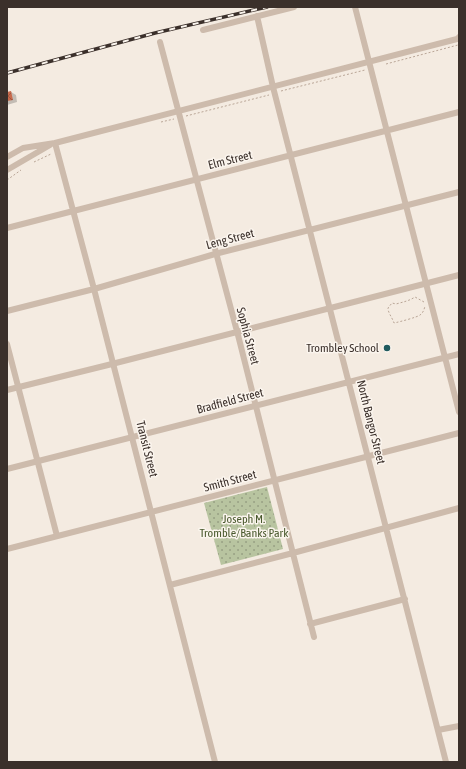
<svg xmlns="http://www.w3.org/2000/svg" width="466" height="769" font-family="'Asap Condensed',sans-serif">
<style>
.park{fill:url(#park-dots)}
.pitch{fill:#b8c4a0}
.shadow{fill:#0003}
.building{fill:url(#building-cross-hatch)}
.lines{fill:none;stroke-linecap:round;stroke-linejoin:round}
.path{stroke:#b9a596;stroke-width:1;stroke-dasharray:2 2;stroke-linecap:butt}
.minor{stroke:#cdbbac;stroke-width:6}
.rail-casing{stroke:#3b302b;stroke-width:3.5}
.rail{stroke:#fbf5ee;stroke-width:2;stroke-dasharray:6;stroke-linecap:butt}
.poi-dot{fill:#1f5a5e;stroke:#fbf5ee;stroke-width:1.5}
.labels{text-anchor:middle;dominant-baseline:central;stroke-width:3;stroke-linejoin:round;paint-order:stroke}
.street-label{font-size:12px;fill:#3b302b;stroke:#fbf5ee}
.poi-label{font-size:12px;fill:#3b302b;stroke:#fbf5ee;text-anchor:end}
.park-label{font-size:12px;fill:#4a5a2e;stroke:#fbf5ee}
</style>
<defs>
<pattern id="park-dots" width="8" height="8" patternUnits="userSpaceOnUse"><rect width="8" height="8" fill="#b8c4a0"/><path d="M2 2h.1M6 6h.1" fill="none" stroke="#97a083" stroke-width="1.8" stroke-linecap="round"/></pattern>
<pattern id="building-cross-hatch" width="8" height="8" patternUnits="userSpaceOnUse"><rect width="8" height="8" fill="#c8694b"/><path d="M0 0l8 8M0 8l8-8" fill="none" stroke="#a4573f"/></pattern>
</defs>
<rect width="100%" height="100%" fill="#f4ebe1"/>
<path class="park" d="M267,487L283,549L221,565L204,503Z"/>
<path class="pitch" d="M250,509L256,534L240,537L235,512Z"/>
<path class="shadow" d="M11,92L16,95L17,102L7,105V93Z"/>
<path class="building" d="M11,91L13,100L7,101V92Z"/>
<g class="lines">
<path class="path" d="M386,64L458,45
M281,91L365,70
M186,116L269,95
M161,122L174,119
M34,162L51,154
M7,180L21,170
M424,302L415,297C409,301 403,302 396,304L392,303L388,308C388,313 392,317 394,323C399,322 418,317 420,315C423,313 424,310 425,306"/>
<path class="minor" d="M355,7L459,412
M257,16L273,87L446,762
M203,30L294,7
M160,42L239,339L314,637
M55,143L94,289L215,762
M7,157L23,148L55,143L457,39L459,37
M7,170L50,145
M7,228L459,112
M7,311L94,289L215,254L459,192
M7,344L57,536
M7,390L108,365L459,275
M7,469L459,354
M7,549L459,433
M170,585L293,553L459,508
M310,624L405,599
M438,730L459,726"/>
<g class="rail-casing">
<path id="rail" d="M7,73L155,33L267,7"/>
</g>
<use href="#rail" class="rail"/>
</g>
<circle class="poi-dot" cx="387" cy="348" r="4"/>
<g class="labels">
<g class="street-label">
<text transform="translate(230 160) rotate(-14)">Elm Street</text>
<text transform="translate(230 239) rotate(-15)">Leng Street</text>
<text transform="translate(248 336) rotate(75)">Sophia Street</text>
<text transform="translate(230 401) rotate(-15)">Bradfield Street</text>
<text transform="translate(371 422) rotate(76)">North Bangor Street</text>
<text transform="translate(147 449) rotate(76)">Transit Street</text>
<text transform="translate(230 481) rotate(-15)">Smith Street</text>
</g>
<g class="poi-label">
<text x="379" y="348">Trombley School</text>
</g>
<g class="park-label">
<text x="244" y="519">Joseph M.<tspan x="244" dy="14">Tromble/Banks Park</tspan></text>
</g>
</g>
<rect width="466" height="769" fill="none" stroke="#3b302b" stroke-width="16"/>
</svg>
